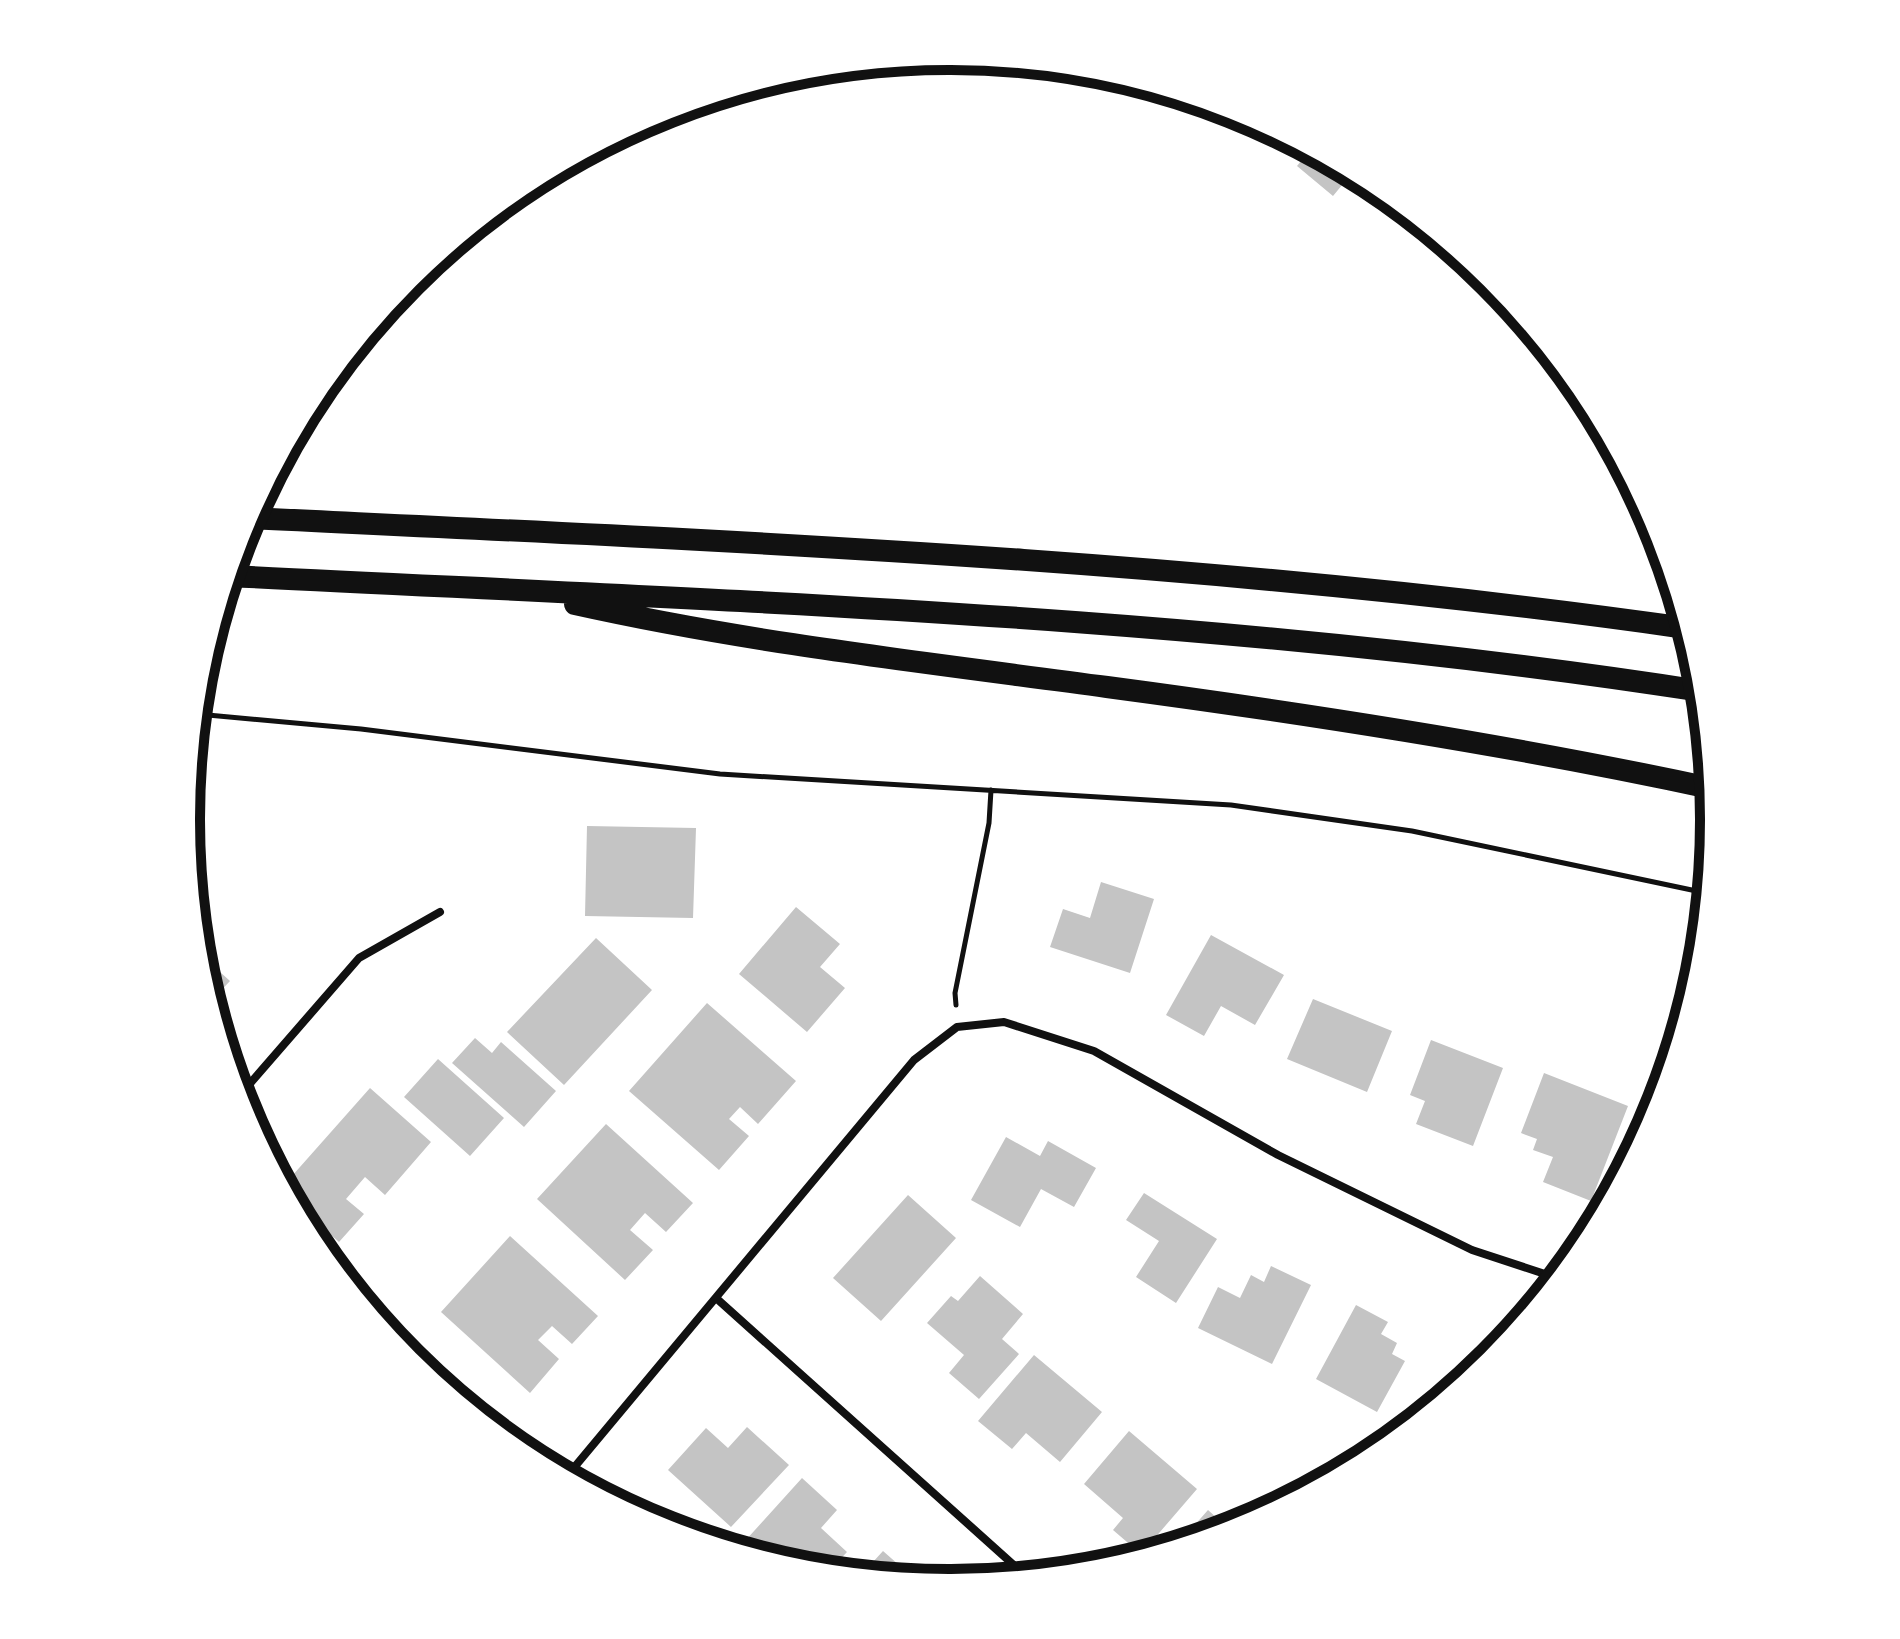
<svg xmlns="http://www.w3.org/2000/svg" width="1900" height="1639" font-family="Literata,serif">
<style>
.building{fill:#c4c4c4}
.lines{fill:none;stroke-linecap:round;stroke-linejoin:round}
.path{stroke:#111;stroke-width:5}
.minor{stroke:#111;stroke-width:8}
.trunk{stroke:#111;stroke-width:22}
.rim{fill:none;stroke:#111;stroke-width:10}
</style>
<rect width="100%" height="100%" fill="#fff"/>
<path class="building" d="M1310,150L1352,173L1333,196L1297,166Z
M587,826L696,828L693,918L585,916Z
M1101,882L1154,899L1130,973L1050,947L1063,909L1090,918Z
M796,907L840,944L820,967L845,988L807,1032L739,974Z
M1211,935L1284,975L1255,1025L1221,1006L1204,1036L1166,1015Z
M596,938L652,990L564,1085L507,1032Z
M200,954L230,981L211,1001L201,968Z
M1313,999L1392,1031L1367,1092L1287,1059Z
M707,1003L796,1081L758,1124L740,1107L729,1119L749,1136L719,1170L629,1091Z
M475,1038L492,1053L501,1042L556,1091L524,1127L452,1063Z
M1431,1040L1503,1068L1473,1146L1416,1124L1425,1101L1410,1095Z
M438,1059L504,1118L470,1156L404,1097Z
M1544,1073L1628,1106L1591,1201L1543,1182L1553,1157L1533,1150L1537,1139L1521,1133Z
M370,1088L431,1142L385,1195L365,1177L346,1199L364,1214L339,1242L292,1200L284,1185Z
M606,1124L693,1203L666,1232L645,1213L630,1230L653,1250L625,1280L537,1199Z
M1006,1137L1040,1156L1048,1141L1096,1168L1074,1207L1041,1189L1020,1227L971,1200Z
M1144,1193L1217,1239L1176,1303L1136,1277L1159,1241L1126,1220Z
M908,1195L956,1238L881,1321L833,1278Z
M510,1236L598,1316L572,1344L552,1326L538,1340L559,1359L530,1393L441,1312Z
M1271,1266L1311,1285L1272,1364L1198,1328L1218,1287L1240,1298L1251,1275L1264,1282Z
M980,1276L1023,1314L1002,1339L1019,1354L979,1399L949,1373L964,1355L927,1323L951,1296L958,1301Z
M1356,1305L1388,1322L1381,1334L1397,1343L1392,1354L1405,1361L1377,1412L1316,1379Z
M419,1344L505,1423L497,1431L410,1359L408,1357Z
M1034,1355L1102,1412L1060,1462L1026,1433L1012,1449L978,1421Z
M747,1427L789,1465L731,1527L668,1470L706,1428L728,1448Z
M1129,1431L1197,1489L1141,1554L1113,1530L1123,1518L1084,1484Z
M802,1478L837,1510L821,1528L847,1552L829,1571L801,1568L763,1557L745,1541Z
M1208,1510L1229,1529L1178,1544Z
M883,1551L916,1580L862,1574Z"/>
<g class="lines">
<path class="path" d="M197,714L361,729L720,774L1231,805L1412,831L1706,893
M956,1005L955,993L989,823L991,790"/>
<path class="minor" d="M240,1095L359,958L440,912
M716,1298L1026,1576
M567,1476L914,1060L957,1027L1004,1022L1094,1051L1278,1155L1472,1250L1557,1278"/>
<path class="trunk" d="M250,518C730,541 1210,560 1686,628
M230,576C721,601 1214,615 1701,691
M575,604C750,643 929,663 1107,687C1310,714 1511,745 1710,788"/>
</g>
<path d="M0 0H1900V1639H0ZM949 70H951A749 749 0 0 1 1700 819V820A749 749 0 0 1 951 1569H949A749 749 0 0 1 200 820V819A749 749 0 0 1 949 70Z" fill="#fff" fill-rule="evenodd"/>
<path class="rim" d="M949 70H951A749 749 0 0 1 1700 819V820A749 749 0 0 1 951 1569H949A749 749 0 0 1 200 820V819A749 749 0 0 1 949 70Z"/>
</svg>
